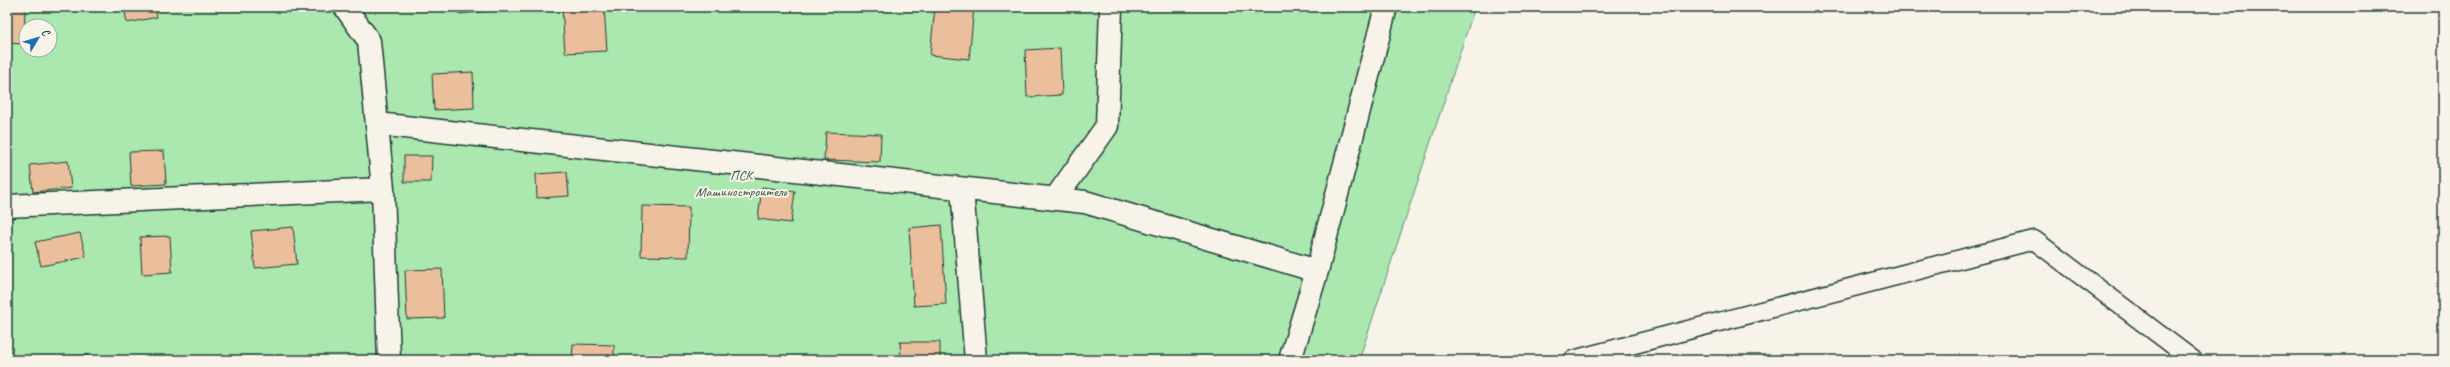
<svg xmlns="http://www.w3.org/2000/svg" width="2450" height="367" font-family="Caveat,sans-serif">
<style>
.green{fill:#aae8b0;stroke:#649272;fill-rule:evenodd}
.building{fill:#ecbf9c;stroke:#1f3d34}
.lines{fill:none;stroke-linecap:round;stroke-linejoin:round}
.service-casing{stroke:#1f3d34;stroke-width:21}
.minor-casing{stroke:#1f3d34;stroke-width:25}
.service{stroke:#f7f3e8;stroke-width:18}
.minor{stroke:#f7f3e8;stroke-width:22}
.labels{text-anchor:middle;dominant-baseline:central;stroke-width:4;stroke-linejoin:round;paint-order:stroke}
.park-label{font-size:14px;fill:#345747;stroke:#f7f3e8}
</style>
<rect width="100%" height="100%" fill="#f7f3e8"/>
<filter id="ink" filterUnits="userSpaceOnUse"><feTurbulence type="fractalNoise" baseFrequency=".025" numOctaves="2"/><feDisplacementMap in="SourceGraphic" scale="8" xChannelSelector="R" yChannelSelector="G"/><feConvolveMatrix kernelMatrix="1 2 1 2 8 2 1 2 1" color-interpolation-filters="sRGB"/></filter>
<g filter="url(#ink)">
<path class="green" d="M7,7H1475L1359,360H7ZM26,26H50V50H26Z"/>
<path class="building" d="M7,7H25L24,44L7,43Z
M124,7H155L157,17L127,23Z
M458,7H489V11L459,14Z
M562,7H604L607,51L565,53Z
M935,7H974L969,59L930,55Z
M1060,48L1062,95L1027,97L1025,50Z
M473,72L474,108L434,110L432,74Z
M826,132L881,134L880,162L824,160Z
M164,151L166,184L131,186L129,152Z
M404,156H432L431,182H404Z
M68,161L71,188L33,192L30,165Z
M567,172L569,196L537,198L536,174Z
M762,187L795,191L791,223L758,219Z
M642,206L689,207L688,257L641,256Z
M941,225L946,304L914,306L909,228Z
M293,227L297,264L255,268L251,231Z
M80,233L86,257L41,266L35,242Z
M170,236L172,272L142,274L140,237Z
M442,269L444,318L407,319L405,270Z
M900,342H940V360H901Z
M573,344L614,345V360H572Z
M88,355L89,360H59V357Z"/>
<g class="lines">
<g class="service-casing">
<path id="service" d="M1573,360L2034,240L2193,360"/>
</g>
<g class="minor-casing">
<path id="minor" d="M345,7L369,41L383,189L389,360
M377,124L1085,202L1317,271
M962,189L976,360
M1055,199L1107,126L1111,7
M7,206L383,189
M1290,360L1317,271L1386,7"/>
</g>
<use href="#service" class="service"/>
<use href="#minor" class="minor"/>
</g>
</g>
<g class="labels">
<g class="park-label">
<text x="741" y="175">ПСК<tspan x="741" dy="16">Машиностроитель</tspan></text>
</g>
</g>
<rect width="2450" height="367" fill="none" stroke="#f7f3e8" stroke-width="24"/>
<rect x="12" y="12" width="2426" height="343" fill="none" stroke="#1f3d34" stroke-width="1.5" filter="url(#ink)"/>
<g transform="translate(38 38) rotate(52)"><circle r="19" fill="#f7f3e8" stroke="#a1aaa0"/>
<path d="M0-3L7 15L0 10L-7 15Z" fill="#1f6fb2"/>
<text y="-6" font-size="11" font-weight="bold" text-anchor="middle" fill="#1f3d34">С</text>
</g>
</svg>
